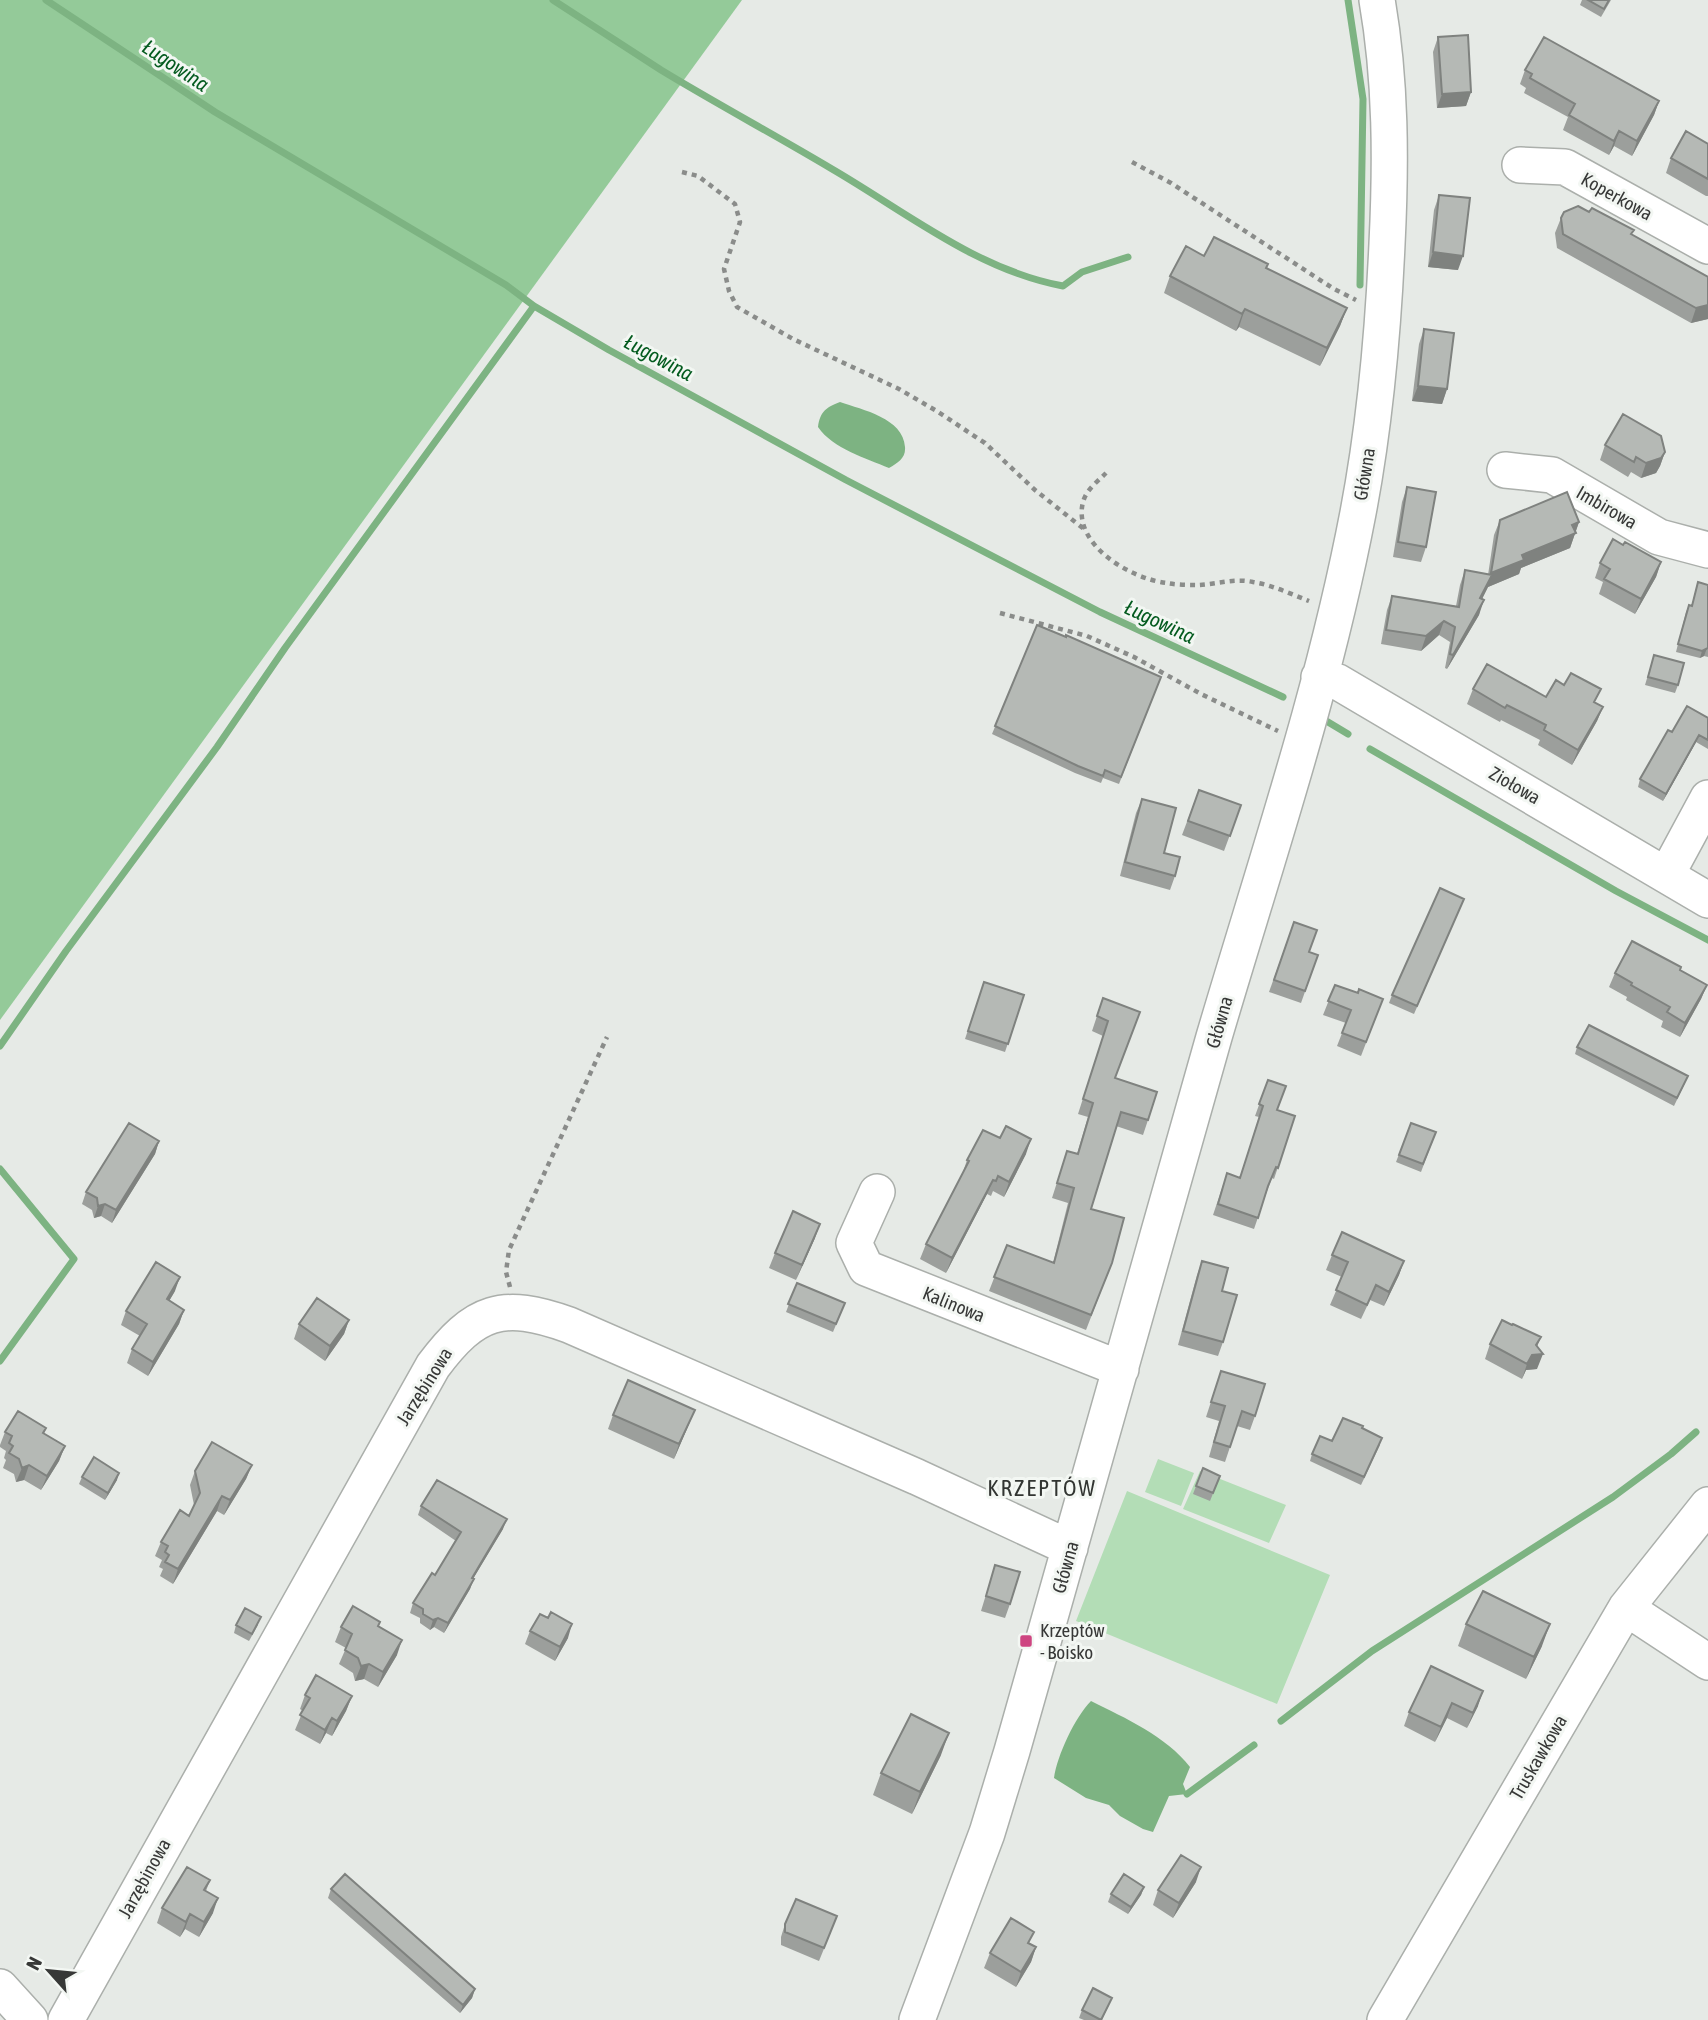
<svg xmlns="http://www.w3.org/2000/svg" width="1708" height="2020" font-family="'Asap Condensed',sans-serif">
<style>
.green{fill:#b3ddb6}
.forest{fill:#94ca99}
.water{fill:#7db382}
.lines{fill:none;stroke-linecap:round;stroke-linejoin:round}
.stream{stroke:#7db382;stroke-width:7}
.minor-casing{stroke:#abafab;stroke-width:38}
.path{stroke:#8a8c8a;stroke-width:4.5;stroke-dasharray:5 5;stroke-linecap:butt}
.minor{stroke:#fff;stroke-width:35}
.wall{fill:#9c9f9c}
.shaded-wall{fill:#7f827f}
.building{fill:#b5b9b5;stroke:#7f827f;stroke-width:2}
.poi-dot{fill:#ce4581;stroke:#f3f7f3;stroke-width:2.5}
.labels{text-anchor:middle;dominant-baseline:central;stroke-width:6;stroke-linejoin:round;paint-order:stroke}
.street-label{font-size:19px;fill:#373837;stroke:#f3f7f3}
.poi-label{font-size:19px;fill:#373837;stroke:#f3f7f3;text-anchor:start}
.water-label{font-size:21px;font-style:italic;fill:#045b1f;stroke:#f3f7f3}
.quarter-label{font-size:23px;letter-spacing:2px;fill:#323532;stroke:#f3f7f3}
</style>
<rect width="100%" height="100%" fill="#e6eae6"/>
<path class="green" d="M1158,1459L1194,1473L1181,1506L1145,1492Z
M1200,1471L1286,1505L1269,1543L1183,1509Z
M1127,1491L1330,1575L1277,1704L1076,1621Z"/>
<path class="forest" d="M0,0H742L0,1020Z"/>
<path class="water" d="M840,402C863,410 903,418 905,447C906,458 898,463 889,468C866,458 833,449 818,427C820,412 826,407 840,402Z
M1091,1701C1125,1718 1166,1736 1190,1767L1183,1784L1187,1794L1169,1796L1153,1832L1143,1829L1120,1816L1109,1805L1086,1798L1054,1778C1057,1756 1075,1717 1091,1701Z"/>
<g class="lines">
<path class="stream" d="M46,0L215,112L506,285L534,306L609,350L846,480L1100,612L1283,697
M553,0C589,23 625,47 661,70C717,104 775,135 832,169C906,212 977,270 1063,286L1082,272L1128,257
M1348,0L1363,99L1360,285
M1323,719L1348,734
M1370,749L1616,891L1708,940
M0,1046L66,951L217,747L285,648L534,306
M0,1169L74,1259L0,1361
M1281,1721L1372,1651L1613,1497L1671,1454L1696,1432
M1187,1794L1254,1745"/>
<g class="minor-casing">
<path id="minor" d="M1520,165L1565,167L1708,246
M1505,470L1552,475L1659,537L1708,550
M1319,677L1338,682L1708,900
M1667,874L1708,798
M877,1192L854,1243L866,1268L1121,1369
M1626,1608L1708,1662
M0,1987L30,2020
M66,2020L433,1366C475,1310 502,1301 569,1325L917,1477L1070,1548
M917,2020L987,1833L1012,1751C1080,1513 1145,1274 1214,1037C1265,864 1324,691 1358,513C1375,424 1383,334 1387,244C1391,163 1391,80 1377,0
M1385,2020L1626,1608L1708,1505"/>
</g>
<path class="path" d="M1132,162L1171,183L1334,289L1356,300
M682,172L698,176L735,204L740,222L724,269L729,291L737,307L793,339L899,389L935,410L985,443L1035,490L1084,529
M1106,473C1098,481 1086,490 1083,502C1072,545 1131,579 1167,583C1177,585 1189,585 1199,585C1217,584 1235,578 1253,582C1272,585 1291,594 1309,601
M1000,613L1087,636L1134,657L1201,694L1278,731
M510,1287L506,1272L509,1250L607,1037"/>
<use href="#minor" class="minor"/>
</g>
<path class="wall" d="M1582,0H1611L1601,17L1580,5Z
M1438,37L1471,92L1466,106L1437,108L1433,52Z
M1525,70L1659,101L1654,115L1632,156L1614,146L1609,155L1563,130L1568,117L1524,93L1526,88L1520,84Z
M1708,144V196H1706L1666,173L1671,158Z
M1439,195L1458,270L1428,267L1434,210Z
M1561,218L1632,235L1708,277V319L1691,323L1557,248L1555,233Z
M1204,256L1266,268L1347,308L1340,326L1320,366L1239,327L1236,331L1164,293L1170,276Z
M1424,329L1447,389L1442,404L1412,401L1419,344Z
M1605,445L1665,452L1660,466L1656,473L1641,478L1631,472L1628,477L1600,460Z
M1407,487L1426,547L1421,562L1393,557L1402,502Z
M1500,520L1579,522L1570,548L1521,568L1519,574L1488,587L1482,599L1479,615L1447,669L1445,668L1450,642L1439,635L1421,651L1381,644L1387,610L1392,596L1456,606L1460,585L1465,570L1488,575L1494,535Z
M1661,562L1656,577L1635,614L1599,594L1603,582L1595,578L1600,563Z
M1698,582L1708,585V657L1704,656L1700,658L1676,652L1686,612L1689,605H1692Z
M1037,625L1161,677L1119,784L1103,778L1101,783L1075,773L992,734Z
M1654,655L1678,685L1675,693L1645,685Z
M1473,689L1596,703L1603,707L1597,721L1572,765L1538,745L1540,740L1501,720L1500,722L1467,704Z
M1708,718V749L1696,742L1663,801L1638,787L1640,779L1672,732Z
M1199,790L1241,805L1224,851L1182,835Z
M1142,799L1164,853L1175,876L1170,890L1120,876L1136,813Z
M1461,906L1414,1014L1389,1003L1392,995Z
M1294,922L1309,952L1318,955L1301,1003L1269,992Z
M1680,970L1707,985L1701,999L1680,1037L1661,1027L1663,1021L1626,1000L1627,997L1609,987L1615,973Z
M984,982L1024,995L1005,1052L965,1039Z
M1335,985L1358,993L1383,999L1361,1056L1337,1046L1346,1023L1323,1015Z
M1103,998L1140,1012L1115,1078L1148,1120L1143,1135L1116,1126L1091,1209L1112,1263L1086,1330L989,1291L1007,1245L1053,1263L1068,1203L1052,1198L1067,1151L1077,1154L1088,1117L1078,1114L1103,1036L1092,1031Z
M1577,1047L1685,1083L1674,1106L1575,1054Z
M1268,1080L1277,1110L1295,1116L1274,1179L1272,1178L1266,1194L1254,1229L1213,1215L1223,1185L1240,1178L1259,1117L1255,1116Z
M1411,1123L1436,1132L1421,1172L1396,1162Z
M159,1141L155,1154L112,1223L101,1216L94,1218L92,1210L82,1204L86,1192Z
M1026,1154L1004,1197L993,1191L991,1196L987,1194L946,1273L920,1259L926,1244L962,1175L967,1160Z
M815,1238L796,1280L769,1268L775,1253Z
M1332,1255L1404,1261L1399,1275L1384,1306L1370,1300L1361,1319L1330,1305L1342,1277L1326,1270Z
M1202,1261L1222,1291L1223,1342L1218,1356L1178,1345L1197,1275Z
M797,1283L845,1303L833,1332L786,1312Z
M175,1291L169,1301L184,1310L179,1324L148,1376L127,1363L132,1349L140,1336L121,1325L126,1311Z
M349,1320L344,1334L325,1361L294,1339L299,1324Z
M1512,1325L1541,1337L1537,1346V1369L1526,1370L1522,1379L1485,1359L1490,1344Z
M1221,1371L1255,1416L1250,1430L1237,1426L1225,1462L1209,1457L1219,1421L1206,1417Z
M695,1410L674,1459L608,1429L613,1415Z
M46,1428L44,1434L65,1446L59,1461L41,1490L24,1480L16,1482L14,1474L3,1468L6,1460L4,1458L6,1451L0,1447V1445L5,1432Z
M1362,1428L1380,1445L1361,1485L1310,1461L1312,1454L1332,1441Z
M252,1465L246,1479L224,1515L217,1511L173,1584L160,1576L163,1569L159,1567L162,1560L155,1556L161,1542L189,1516L194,1505L190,1485L195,1471Z
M1203,1468L1220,1476L1210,1501L1193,1494Z
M82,1477L117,1480L105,1500L79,1484Z
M421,1506L503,1529L473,1579L470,1589L444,1633L434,1627L430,1630L420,1623V1618L410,1613L413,1603L435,1575L456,1541L418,1515Z
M995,1565L1010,1604L1005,1618L981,1611Z
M548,1618L568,1638L555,1661L525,1644L530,1631Z
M1466,1624L1542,1646L1526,1679L1458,1646Z
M236,1625H258L249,1641L234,1633Z
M378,1626L397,1655L378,1687L364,1679L355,1681L353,1673L339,1664L346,1648L335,1642L341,1627Z
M1431,1666L1478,1706L1467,1728L1447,1718L1435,1742L1404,1726L1409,1712Z
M305,1695L352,1696L346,1711L332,1736L326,1733L320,1744L295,1730L303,1711L300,1709Z
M941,1755L912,1814L873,1795L881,1773Z
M210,1880L206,1891L213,1913L199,1937L185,1929L180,1937L157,1923L162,1908Z
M1196,1882L1173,1918L1153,1905L1158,1890Z
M1144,1887L1141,1895L1128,1914L1108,1902L1111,1894Z
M331,1889L475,1989L472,1998L460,2013L328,1898Z
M785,1924L832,1929L819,1961L781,1945V1937Z
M1030,1943L1036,1947L1031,1962L1016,1987L984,1968L990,1953Z
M1112,1998L1102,2020H1084L1079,2018L1082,2010Z"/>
<path class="shaded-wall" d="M1471,92L1466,106L1437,108L1442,94Z
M1659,101L1654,115L1632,156L1637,141Z
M1619,131L1614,146L1609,155L1614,141Z
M1433,252L1463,256L1458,270L1428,267Z
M1708,305V319L1691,323L1696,308Z
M1347,308L1340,326L1320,366L1327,348Z
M1245,309L1239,327L1236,331L1242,314Z
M1418,386L1447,389L1442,404L1412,401Z
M1665,452L1660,466L1656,473L1641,478L1646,463Z
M1579,522L1570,548L1521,568L1519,574L1488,587L1475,613L1491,573L1572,525Z
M1661,562L1656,577L1635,614L1641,599Z
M1484,600L1479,615L1447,669L1453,655Z
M1444,621L1439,635L1421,651L1426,636Z
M1707,648L1704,656L1700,658L1702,651Z
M1603,707L1597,721L1572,765L1578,750Z
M1699,735L1696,742L1663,801L1666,794Z
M1707,985L1701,999L1680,1037L1685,1023Z
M1031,1139L1026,1154L1004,1197L1009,1182Z
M159,1141L155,1154L112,1223L116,1210Z
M993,1180L987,1194L946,1273L952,1258Z
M105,1204L101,1216L94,1218L98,1206Z
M820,1224L815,1238L796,1280L802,1265Z
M1404,1261L1399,1275L1384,1306L1389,1292Z
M180,1277L175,1291L162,1313L167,1299Z
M184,1310L179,1324L148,1376L153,1362Z
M349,1320L344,1334L325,1361L330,1346Z
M1541,1337L1535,1351L1543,1354L1537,1369L1526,1370L1522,1379L1527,1364Z
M695,1410L674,1459L679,1444Z
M65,1446L59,1461L41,1490L47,1476Z
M29,1465L24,1480L16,1482L22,1468Z
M252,1465L246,1479L224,1515L230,1500Z
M119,1473L117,1480L105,1500L108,1493Z
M222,1496L217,1511L173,1584L178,1569Z
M507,1519L503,1529L468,1587L472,1578Z
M474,1579L470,1589L444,1633L448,1623Z
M438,1618L434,1627L430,1630L433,1620Z
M572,1624L568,1638L555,1661L560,1647Z
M1550,1624L1542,1646L1526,1679L1534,1657Z
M402,1640L397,1655L378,1687L383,1672Z
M369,1664L364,1679L355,1681L361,1666Z
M1483,1691L1478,1706L1467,1728L1473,1713Z
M352,1696L346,1711L332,1736L337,1721Z
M1452,1703L1447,1718L1435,1742L1441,1727Z
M332,1718L326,1733L320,1744L325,1730Z
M949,1733L941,1755L912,1814L920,1792Z
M1201,1867L1196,1882L1173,1918L1179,1903Z
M1144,1887L1141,1895L1128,1914L1131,1907Z
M218,1898L213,1913L199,1937L204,1922Z
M190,1914L185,1929L180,1937L186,1922Z
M1036,1947L1031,1962L1016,1987L1021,1972Z
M475,1989L472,1998L460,2013L463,2005Z"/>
<path class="building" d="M1588,0H1609L1604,9Z
M1468,35L1471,92L1442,94L1438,37Z
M1544,37L1659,101L1637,141L1619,131L1614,141L1569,115L1575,104L1530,78L1532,74L1525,70Z
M1686,131L1708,144V179L1671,158Z
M1439,195L1470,198L1463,256L1433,252Z
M1578,206L1589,212L1592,208L1634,230L1631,234L1708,277V305L1696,308L1563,234L1561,218L1564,212Z
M1214,237L1268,264L1266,268L1347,308L1327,348L1245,309L1242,314L1170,276L1186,246L1204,256Z
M1424,329L1454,333L1447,389L1418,386Z
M1623,414L1661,436L1665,452L1661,458L1646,463L1636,457L1634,462L1605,445Z
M1407,487L1436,492L1426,547L1398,542Z
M1567,492L1579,522L1572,525L1576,533L1522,555L1524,560L1491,573L1500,520Z
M1613,539L1623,545L1625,542L1661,562L1641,599L1604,579L1610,569L1600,563Z
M1465,570L1492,575L1480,598L1484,600L1453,655L1450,654L1455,627L1444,621L1426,636L1386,630L1392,596L1459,607Z
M1698,582L1708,585V648L1702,651L1678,644L1689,605L1692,606Z
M1037,625L1066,637V635L1161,677L1121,777L1105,770L1103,776L1078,766L995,726Z
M1654,655L1684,663L1678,685L1648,677Z
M1487,664L1546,697L1556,680L1564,685L1571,673L1601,689L1594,702L1603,707L1578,750L1544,730L1546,725L1507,705L1505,708L1473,689Z
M1687,706L1708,718V740L1699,735L1666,794L1640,779L1668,730L1672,732Z
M1199,790L1241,805L1230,836L1188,821Z
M1142,799L1176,808L1164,853L1180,857L1175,876L1125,862Z
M1440,888L1464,899L1417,1006L1392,995Z
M1294,922L1317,930L1309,952L1318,955L1305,991L1274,980Z
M1632,941L1681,967L1680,970L1707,985L1685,1023L1667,1012L1670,1007L1631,985L1632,983L1615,973Z
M984,982L1024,995L1008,1044L968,1031Z
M1335,985L1358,993L1359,989L1383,999L1366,1042L1342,1033L1351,1010L1328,1001Z
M1103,998L1140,1012L1115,1078L1157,1092L1148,1120L1121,1112L1091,1209L1124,1218L1112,1263L1091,1315L994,1277L1007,1245L1054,1263L1074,1188L1057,1183L1067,1151L1078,1154L1093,1103L1083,1099L1108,1021L1097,1016Z
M1589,1025L1688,1076L1677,1098L1577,1047Z
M1268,1080L1286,1086L1277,1110L1295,1116L1278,1168L1276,1167L1268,1186L1258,1218L1218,1204L1227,1173L1240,1178L1263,1106L1259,1104Z
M129,1123L159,1141L116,1210L105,1204L98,1206L97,1198L86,1192Z
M1411,1123L1436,1132L1423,1164L1399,1155Z
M1006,1126L1031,1139L1009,1182L998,1176L996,1181L993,1180L952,1258L926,1244L969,1161L967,1160L983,1130L1000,1138Z
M793,1211L820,1224L802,1265L775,1253Z
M1342,1232L1404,1261L1389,1292L1376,1285L1367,1305L1336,1290L1348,1262L1332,1255Z
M1202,1261L1228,1268L1222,1291L1237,1295L1223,1342L1183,1331Z
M156,1262L180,1277L167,1299L184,1310L153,1362L132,1349L147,1324L126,1311Z
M797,1283L845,1303L836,1324L788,1304Z
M317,1298L349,1320L330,1346L299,1324Z
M1502,1320L1512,1325L1513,1324L1541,1337L1536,1345L1543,1354L1532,1355L1527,1364L1490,1344Z
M1221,1371L1265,1384L1255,1416L1242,1411L1230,1447L1214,1442L1225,1406L1211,1402Z
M628,1380L695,1410L679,1444L613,1415Z
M18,1411L46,1428L43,1433L65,1446L47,1476L29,1465L22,1468L19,1459L9,1453L13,1446L9,1443L12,1436L5,1432Z
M1343,1418L1363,1426L1362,1428L1382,1438L1364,1477L1312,1454L1320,1436L1332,1441Z
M212,1442L252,1465L230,1500L222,1496L178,1569L165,1562L169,1555L165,1552L168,1546L161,1542L180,1510L189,1516L200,1493L195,1471Z
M94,1457L119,1473L108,1493L82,1477Z
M1203,1468L1220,1476L1213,1493L1196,1486Z
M437,1480L507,1519L472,1578L474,1579L448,1623L438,1618L433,1620L423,1614V1609L413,1603L432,1573L435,1575L461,1532L421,1506Z
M995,1565L1020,1572L1010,1604L986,1596Z
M1483,1591L1550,1624L1534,1657L1466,1624Z
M353,1606L380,1622L378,1626L402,1640L383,1672L369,1664L361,1666L358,1658L345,1650L352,1634L341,1627Z
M245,1608L261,1617L252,1634L236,1625Z
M551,1612L572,1624L560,1647L530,1631L540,1614L548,1618Z
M1431,1666L1483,1691L1473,1713L1452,1703L1441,1727L1409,1712Z
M316,1675L352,1696L337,1721L332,1718L325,1730L300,1715L310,1698L305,1695Z
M911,1714L949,1733L920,1792L881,1773Z
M1181,1855L1201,1867L1179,1903L1158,1890Z
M187,1867L210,1880L204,1890L218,1898L204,1922L190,1914L186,1922L162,1908Z
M345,1874L475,1989L463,2005L331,1889Z
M1124,1874L1144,1887L1131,1907L1111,1894Z
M796,1899L837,1916L824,1948L785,1932V1924Z
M1011,1918L1034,1932L1028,1943L1036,1947L1021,1972L990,1953Z
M1093,1988L1112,1998L1101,2020L1082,2010Z"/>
<rect class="poi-dot" x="1019" y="1634" width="14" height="14" rx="3.5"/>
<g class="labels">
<g class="street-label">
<text transform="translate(1617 196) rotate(29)">Koperkowa</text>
<text transform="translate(1364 474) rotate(-81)">Główna</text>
<text transform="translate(1607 507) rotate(30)">Imbirowa</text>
<text transform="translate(1515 785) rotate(30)">Ziołowa</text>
<text transform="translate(1219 1022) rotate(-74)">Główna</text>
<text transform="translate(954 1304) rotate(22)">Kalinowa</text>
<text transform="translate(424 1386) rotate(-58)">Jarzębinowa</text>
<text transform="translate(1065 1567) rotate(-74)">Główna</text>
<text transform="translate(1538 1757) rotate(-60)">Truskawkowa</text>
<text transform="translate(144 1878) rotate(-61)">Jarzębinowa</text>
</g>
<g class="poi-label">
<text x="1040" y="1630">Krzeptów<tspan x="1040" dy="22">- Boisko</tspan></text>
</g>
<g class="water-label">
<text transform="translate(176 65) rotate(34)">Ługowina</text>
<text transform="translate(659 357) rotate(28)">Ługowina</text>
<text transform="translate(1160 621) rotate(25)">Ługowina</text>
</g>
<g class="quarter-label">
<text x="1042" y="1488">KRZEPTÓW</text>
</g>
</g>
<g transform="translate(49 1971) rotate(297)" stroke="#f3f7f3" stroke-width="5" paint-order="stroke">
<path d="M0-5L12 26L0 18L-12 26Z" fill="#373837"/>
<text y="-10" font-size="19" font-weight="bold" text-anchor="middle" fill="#373837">N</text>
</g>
</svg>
